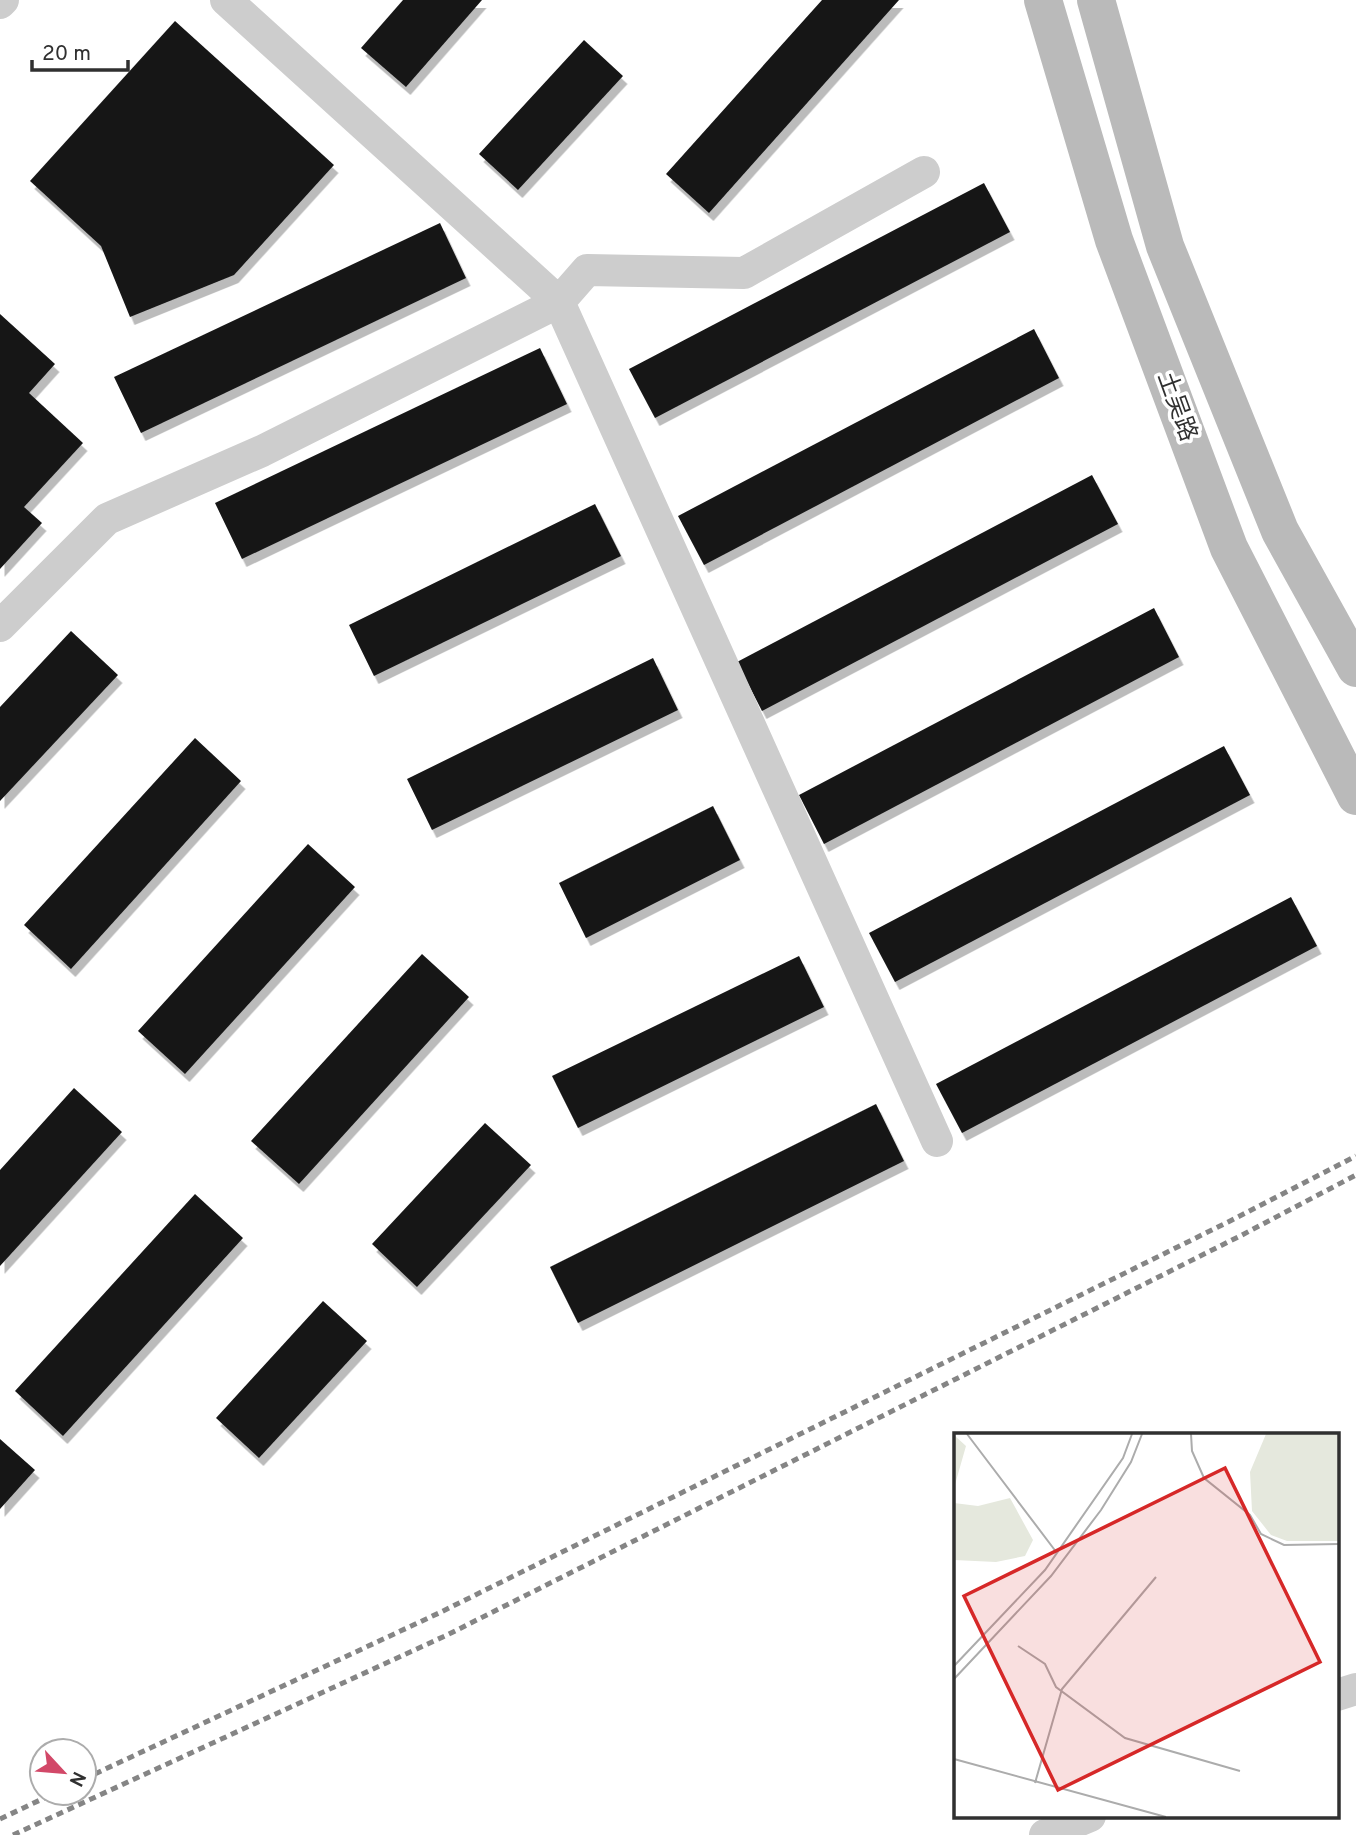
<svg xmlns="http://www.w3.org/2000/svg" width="1356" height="1835" font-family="Overpass,'Noto Sans SC',sans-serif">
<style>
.building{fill:#171717;filter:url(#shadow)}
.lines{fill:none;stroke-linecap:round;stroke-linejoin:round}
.street{stroke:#cdcdcd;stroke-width:32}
.secondary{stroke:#bababa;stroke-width:38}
.rail{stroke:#858585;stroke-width:5;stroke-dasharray:7 5;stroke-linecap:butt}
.labels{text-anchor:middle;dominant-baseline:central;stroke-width:7;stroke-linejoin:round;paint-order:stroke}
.street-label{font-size:24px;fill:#303030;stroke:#fff}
.inset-road{fill:none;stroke:#acacac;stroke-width:2}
.view{fill:#d62828;fill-opacity:0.15;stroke:#d62828;stroke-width:3.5}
.inset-edge{fill:none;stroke:#303030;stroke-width:3.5}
</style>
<defs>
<filter id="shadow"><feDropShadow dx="4.5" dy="8" stdDeviation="0" flood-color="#0004"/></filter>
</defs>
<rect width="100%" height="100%" fill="#fff"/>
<path class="building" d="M403,0H482L406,87L361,48Z
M822,0H899L709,213L666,174Z
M175,21L334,165L234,275L130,317L101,246L30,181Z
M584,40L623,76L518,190L479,154Z
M984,183L1010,232L655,418L629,369Z
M440,223L466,278L141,433L114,377Z
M0,314L55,364L29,393L83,443L24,507L42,523L0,569Z
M1034,329L1059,378L704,565L678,516Z
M540,348L567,404L242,559L215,503Z
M1092,475L1118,524L762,711L737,662Z
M595,504L621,556L374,676L349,625Z
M1154,608L1179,657L824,844L799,795Z
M71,631L118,675L0,801V707Z
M653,658L678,710L432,830L407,779Z
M195,738L241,781L71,969L24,925Z
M1224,746L1250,795L895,982L869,933Z
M713,806L740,860L586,938L559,883Z
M308,844L355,887L185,1074L138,1031Z
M1291,897L1317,946L962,1133L936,1084Z
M422,954L469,997L299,1184L251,1141Z
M799,956L824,1007L578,1128L552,1076Z
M74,1088L122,1132L0,1266V1170Z
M876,1104L904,1161L578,1323L550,1267Z
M485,1123L531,1165L417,1287L372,1244Z
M195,1194L243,1238L63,1436L15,1391Z
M323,1301L367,1341L259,1458L216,1418Z
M0,1439L35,1470L0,1509Z"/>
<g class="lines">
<path class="street" d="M226,0L559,302L937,1141
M0,3L3,0
M0,626L107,519L262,451L559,302L587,270L744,273L924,172
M1337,1695L1356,1689
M1045,1835L1090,1816"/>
<path class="secondary" d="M1043,0L1114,240L1229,548L1356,796
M1096,0L1165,246L1280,531L1356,668"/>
<path class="rail" d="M84,1779L439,1613L1232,1220L1356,1156
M0,1819L55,1793
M13,1835L447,1635L1242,1235L1356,1175"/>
</g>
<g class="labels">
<g class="street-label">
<text transform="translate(1176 407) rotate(70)">土吴路</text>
</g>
</g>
<g transform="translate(954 1433)">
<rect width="385" height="385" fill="#fff"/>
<path d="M312,1H385V108H333L317,102L298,78L296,39ZM0,2L12,13L0,55ZM56,65L79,107L71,123L42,129L0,127V70L24,73Z" fill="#e5e8dd"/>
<path class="inset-road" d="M13,1L103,120M237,1L238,18L250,45L296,82L307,101L330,112L385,111M64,213L91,231L102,254L171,305L286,338M0,233L91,137L169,25L178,1M0,246L97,143L147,77L177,29L188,1M0,326L212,384M81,350L108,256L202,144"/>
<path class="view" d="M271,35L366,229L104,357L10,163Z"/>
<rect width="385" height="385" class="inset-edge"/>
</g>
<g transform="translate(63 1772) rotate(116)"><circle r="33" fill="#ffffff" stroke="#acacac" stroke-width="2"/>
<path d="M0-5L12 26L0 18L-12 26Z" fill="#d24868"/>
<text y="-10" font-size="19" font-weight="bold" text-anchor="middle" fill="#303030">N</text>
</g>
<path d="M32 60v10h96v-10" fill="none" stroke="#303030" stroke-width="3.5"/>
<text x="42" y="60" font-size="21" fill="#303030" stroke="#ffffff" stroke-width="5" paint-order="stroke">20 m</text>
</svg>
